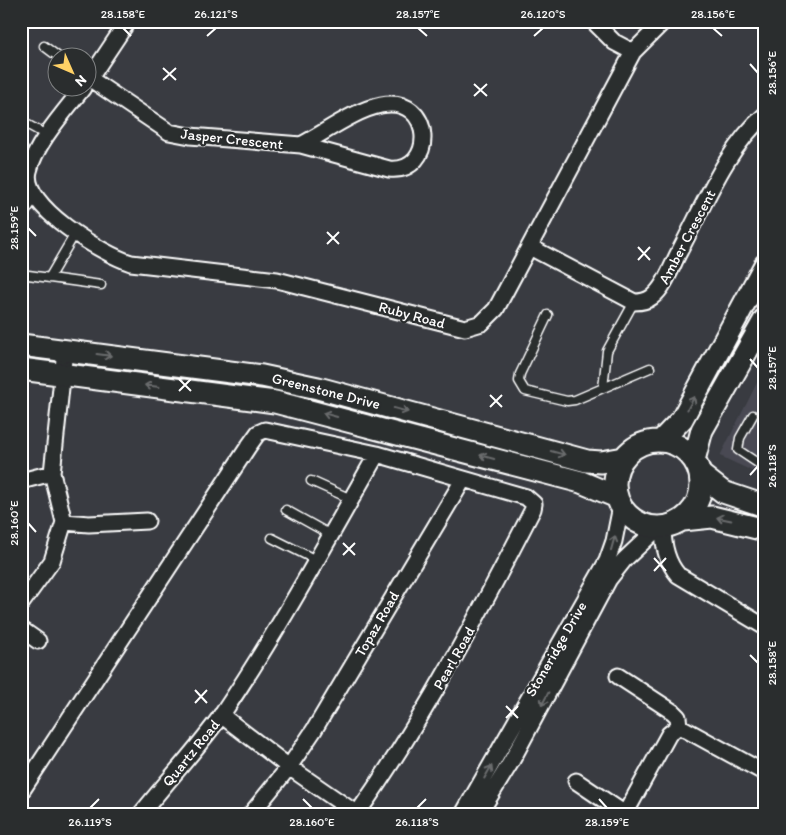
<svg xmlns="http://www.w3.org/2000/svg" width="786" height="835" font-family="Itim,sans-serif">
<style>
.built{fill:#484952}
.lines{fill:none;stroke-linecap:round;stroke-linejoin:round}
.lane-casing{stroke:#fff;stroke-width:11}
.street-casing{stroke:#fff;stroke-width:19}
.secondary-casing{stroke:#fff;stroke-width:25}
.lane{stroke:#2a2d2e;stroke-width:8}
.street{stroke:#2a2d2e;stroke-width:15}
.secondary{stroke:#2a2d2e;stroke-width:21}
.oneway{stroke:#6a6c6d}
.ticks{fill:none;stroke:#fff;stroke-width:2}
.labels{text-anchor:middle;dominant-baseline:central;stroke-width:4.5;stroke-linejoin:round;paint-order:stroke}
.street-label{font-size:15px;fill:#fff;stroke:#2a2d2e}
.neatline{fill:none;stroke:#fff;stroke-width:2}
.ticks-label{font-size:12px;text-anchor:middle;fill:#fff}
</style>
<rect width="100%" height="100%" fill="#393b41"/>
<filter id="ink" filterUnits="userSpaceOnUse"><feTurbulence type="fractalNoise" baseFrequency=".02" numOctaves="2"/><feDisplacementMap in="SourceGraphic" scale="10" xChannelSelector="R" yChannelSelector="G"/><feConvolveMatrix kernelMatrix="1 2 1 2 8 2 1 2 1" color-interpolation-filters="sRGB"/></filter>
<g filter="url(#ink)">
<path class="built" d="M765,367V477L720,456Z"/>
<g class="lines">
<g class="lane-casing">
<path id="lane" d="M44,46L60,58
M21,121L48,136
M21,218L35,198
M21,274L101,285
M49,278L76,232
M548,315L520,374L519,381L525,391L567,401L575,400L650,368
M603,388L607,351L634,302
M753,415L740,438L738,450L765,468
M311,481L351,499
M286,510L331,535
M272,538L316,560"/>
</g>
<g class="street-casing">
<path id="street" d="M593,21L614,42L633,52
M89,78L169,132L190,136L301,145L389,169C437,174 434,94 381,105C355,110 324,133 301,145
M88,81L128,21
M83,88C66,110 35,144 29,171C20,206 103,254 131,263L277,280L465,328L482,323L496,309L633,52L664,21
M530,247L634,302C641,302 647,301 652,297C664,288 671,268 678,254C703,208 725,149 765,115
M21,481L52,473
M64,522L52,473L65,350
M663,527C663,545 666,561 678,575L765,627
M21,604L52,561L64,522L89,524L147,521
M21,629L38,641
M618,676L673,712L678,717L679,726
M221,715L289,767L357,814
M576,781L625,814L669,734L679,726L765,773
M21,792L248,447L258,433L265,430L377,454L526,497L534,504L533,509C479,614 425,717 357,814
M141,814C168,780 198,748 223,713C279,630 327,541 377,454
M251,814L289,767L314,730L463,480
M463,814L607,561L614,541L621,506
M479,814L511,762L609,579L624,560L659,527"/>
</g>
<g class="secondary-casing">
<path id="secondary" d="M21,345L262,376L318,388L587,461L601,462L624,458
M21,369L275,402L581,482L617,497
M615 484a43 43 0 1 1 86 0a43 43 0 1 1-86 0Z
M661,441L682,419L765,265
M694,460L702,430L765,319
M700,474L723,492L765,506
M683,520L712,517L765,530"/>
</g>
<use href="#lane" class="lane"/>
<use href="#street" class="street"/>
<use href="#secondary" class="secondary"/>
</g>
<defs><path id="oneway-shaft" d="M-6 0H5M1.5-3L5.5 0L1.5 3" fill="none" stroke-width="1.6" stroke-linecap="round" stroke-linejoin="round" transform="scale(1.25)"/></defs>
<g class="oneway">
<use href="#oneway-shaft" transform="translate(104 355) rotate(7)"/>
<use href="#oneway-shaft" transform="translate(152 386) rotate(-173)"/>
<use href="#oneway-shaft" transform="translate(691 403) rotate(-61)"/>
<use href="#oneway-shaft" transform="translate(401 410) rotate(15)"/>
<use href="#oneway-shaft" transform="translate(330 415) rotate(-165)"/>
<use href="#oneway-shaft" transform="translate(558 453) rotate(15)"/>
<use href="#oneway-shaft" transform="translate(487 457) rotate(-165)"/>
<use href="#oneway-shaft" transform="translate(724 519) rotate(-168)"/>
<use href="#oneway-shaft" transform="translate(613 543) rotate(-74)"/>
<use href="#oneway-shaft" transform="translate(545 699) rotate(118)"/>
<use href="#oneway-shaft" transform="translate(488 772) rotate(-60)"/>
</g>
</g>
<path class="ticks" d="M123,28L131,36M418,28L427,36M713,28L722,36M207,36L216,28M534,36L543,28M750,64L758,73M163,68L176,80M163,80L176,68M474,84L487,96M474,96L487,84M28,228L36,236M327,232L339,244M327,244L339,232M638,247L650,260M638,260L650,247M750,359L758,368M179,379L191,391M179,391L191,379M490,395L502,407M490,407L502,395M750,475L758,466M28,523L36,532M343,543L355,555M343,555L355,543M654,558L666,571M654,571L666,558M750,655L758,663M195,690L207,703M195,703L207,690M506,706L518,718M506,718L518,706M303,799L312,808M599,799L607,808M90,808L99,799M417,808L426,799"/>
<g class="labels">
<g class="street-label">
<text transform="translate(232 139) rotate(6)">Jasper Crescent</text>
<text transform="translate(687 237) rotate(-62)">Amber Crescent</text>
<text transform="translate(412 315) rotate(15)">Ruby Road</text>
<text transform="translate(326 391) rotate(14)">Greenstone Drive</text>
<text transform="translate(377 624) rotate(-60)">Topaz Road</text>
<text transform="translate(556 649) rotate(-60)">Stoneridge Drive</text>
<text transform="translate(454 658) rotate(-61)">Pearl Road</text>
<text transform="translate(191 753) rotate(-51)">Quartz Road</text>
</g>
</g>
<rect width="786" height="835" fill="none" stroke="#2a2d2e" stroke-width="55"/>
<g transform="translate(72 72) rotate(135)"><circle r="24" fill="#2a2d2e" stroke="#7f8182"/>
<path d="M0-4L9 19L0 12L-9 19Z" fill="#ffd166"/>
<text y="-8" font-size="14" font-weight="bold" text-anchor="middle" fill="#ffffff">N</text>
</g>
<rect x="28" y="28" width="730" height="780" class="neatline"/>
<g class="ticks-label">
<text x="123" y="18">28.158°E</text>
<text x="216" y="18">26.121°S</text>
<text x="418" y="18">28.157°E</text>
<text x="543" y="18">26.120°S</text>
<text x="713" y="18">28.156°E</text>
<text transform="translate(772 73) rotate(-90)" y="4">28.156°E</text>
<text transform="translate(14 228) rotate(-90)" y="4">28.159°E</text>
<text transform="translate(772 368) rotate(-90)" y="4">28.157°E</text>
<text transform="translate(772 466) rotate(-90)" y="4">26.118°S</text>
<text transform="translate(14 523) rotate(-90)" y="4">28.160°E</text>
<text transform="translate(772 663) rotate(-90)" y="4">28.158°E</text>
<text x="90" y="826">26.119°S</text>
<text x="312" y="826">28.160°E</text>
<text x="417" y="826">26.118°S</text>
<text x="607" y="826">28.159°E</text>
</g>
</svg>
